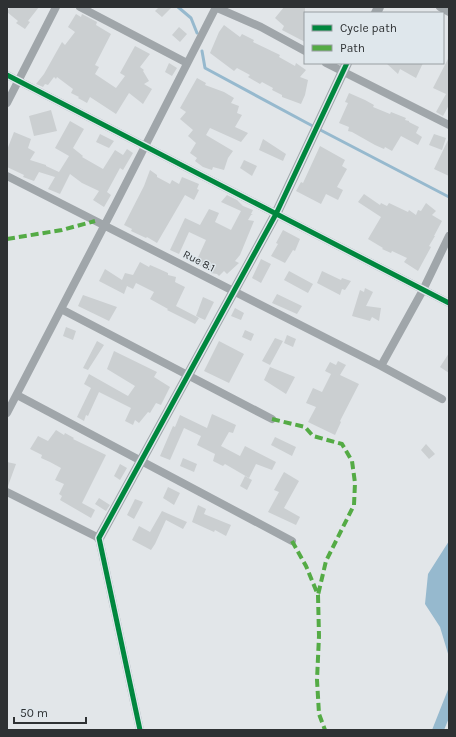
<svg xmlns="http://www.w3.org/2000/svg" width="456" height="737" font-family="Karla,sans-serif">
<style>
.water{fill:#96b9ce}
.lines{fill:none;stroke-linecap:round;stroke-linejoin:round}
.stream{stroke:#96b9ce;stroke-width:3}
.building{fill:#cbcfd1}
.minor{stroke:#a0a6aa;stroke-width:8}
.tertiary{stroke:#a0a6aa;stroke-width:10}
.quiet{stroke:#54ab45;stroke-width:4;stroke-dasharray:8 4;stroke-linecap:butt}
.cycleway-casing{stroke:#dfe7ec;stroke-width:8}
.cycleway{stroke:#00873e;stroke-width:5}
.labels{text-anchor:middle;dominant-baseline:central;stroke-width:3;stroke-linejoin:round;paint-order:stroke}
.street-label{font-size:11px;fill:#2e3133;stroke:#dfe7ec}
</style>
<rect width="100%" height="100%" fill="#e2e6e9"/>
<path class="water" d="M449,541V657L440,627L425,604L428,574Z
M449,687V718L444,730H432Z"/>
<g class="lines">
<path class="stream" d="M178,7L191,18L197,33
M202,51L205,68L307,123L449,197"/>
</g>
<path class="building" d="M10,7H39L28,21L30,22L25,29L16,23L18,21L7,12Z
M159,7H172L162,17L155,11Z
M284,7H305V42L282,30L284,26L275,18Z
M76,14L81,17L82,14L97,22L96,25L111,34L95,65L99,67L95,74L116,88L125,76L120,73L135,46L150,54L140,67L144,70L143,71L149,81L144,84L152,89L143,104L129,93L116,114L90,97L87,103L78,98L79,97L71,93L73,89L57,77L56,79L54,77L48,85L45,84L43,87L36,84L44,74L62,42L65,45L75,32L68,27Z
M224,25L240,37L242,34L254,40L253,42L280,55L279,57L295,66L296,63L306,70L300,77L308,80L305,95L301,104L282,97V95L272,90L273,88L262,82L260,84L248,77L250,75L237,68L234,71L210,53L219,32Z
M179,27L187,34L180,42L172,35Z
M449,57V105L443,116L436,112L446,94L433,88Z
M169,63L177,68L172,76L165,72Z
M386,63H423L416,78L400,69L398,74Z
M197,78L206,83L205,85L224,92L234,98L231,103L239,106L237,113L242,115L235,127L248,133L241,142L210,128L206,135L233,151L228,158L224,170L213,167L212,170L203,167L195,161L197,158L190,153L196,143L188,136L193,130L180,119L186,112L180,108Z
M349,93L365,100L374,105L373,107L390,114L391,112L406,118L405,120L409,121V122L419,127L416,133L422,137L418,145L401,136L392,151L385,147L384,149L375,145L352,132L348,131L349,127L339,123L348,103L345,102Z
M51,110L57,131L34,136L29,116Z
M70,121L84,129L73,148L83,156L82,157L103,169L115,150L123,155L127,149L133,153L123,170L120,168L107,192L111,195L104,207L93,200L99,191L82,183L70,174L60,194L48,189L55,177L39,172L34,181L23,177L24,175L7,167V150L14,132L31,139L28,148L35,152L30,160L46,165V166L59,172L69,156L55,148Z
M100,134L114,141L109,148L96,142Z
M434,134L446,138L442,150L429,145Z
M449,138V176L434,169Z
M263,139L286,154L283,161L259,150Z
M320,146L345,160L342,166L347,169L337,187L343,190L338,200L326,194L321,204L296,191L301,182L303,183Z
M244,160L257,166L252,176L240,168Z
M150,170L157,175V177L170,184L172,180L179,184L182,177L199,184L197,189L199,190L194,200L185,195L157,243L147,237L146,238L131,231L132,229L124,225L144,186Z
M364,194L380,205L381,203L387,206L389,203L408,212L409,210L416,215L418,210L421,211L426,203L436,211L432,215L442,221L434,236H435L429,246L431,247L425,258L418,271L404,262L407,258L392,251L391,253L382,249L383,248L368,239L381,217L358,202Z
M227,195L237,200L243,206L253,210L251,214L253,215H251L248,220L254,221L240,255L235,261L239,263L227,274L224,271L219,276L217,274L211,273V270L195,264L206,240L189,232L179,254L170,250L185,218L200,225L209,209L219,213L215,222L231,230L241,211L221,202Z
M283,230L300,239L295,251L293,250L285,263L271,256L278,244L276,243Z
M261,259L271,264L261,283L252,278Z
M140,262L149,267L150,265L157,268L168,273V275L176,277L175,282L185,287L176,306L199,318L195,324L167,310L168,309L150,299L154,292L136,283L133,289L127,286L124,294L99,281L105,269L122,280L125,273L133,275Z
M289,271L313,284L308,293L284,280Z
M322,271L341,280L342,278L351,281L345,290L342,289L340,295L317,283Z
M365,288L373,292L366,306L381,308L379,321L372,317L370,321L352,316L360,290L364,292Z
M277,294L302,306L297,314L272,303Z
M83,295L117,307L109,321L78,306Z
M203,297L214,302L205,320L196,316Z
M235,308L244,313L241,320L231,316Z
M66,327L76,331L73,340L63,336Z
M245,330L254,334L251,341L242,337Z
M287,335L296,339L293,347L284,343Z
M275,338L283,341L270,365L262,361Z
M97,341L104,345L88,370L83,368Z
M219,341L244,354L229,383L204,371Z
M114,351L157,372L154,377L170,387L161,405L156,403L150,413L148,412L139,423L135,420L133,425L125,421L131,408L99,392L88,416L86,415L84,421L77,417L91,388L84,384L89,374L128,396L135,386L107,369Z
M449,353V373L440,367Z
M338,361L346,365L340,375L359,384L340,421L341,422L335,435L308,422L316,407L306,403L313,388L322,392L331,374L325,371L330,362L336,365Z
M270,367L295,377L286,394L264,380Z
M212,414L236,425L233,433L229,432L221,446L240,456L245,446L276,462L272,470L256,464L249,478L225,464L223,466L213,461L215,454L197,445L201,436L184,428L170,460L160,456L173,426L175,427L180,415L207,428Z
M56,430L64,435L65,433L74,438L73,439L106,455L82,503L95,510L91,518L60,500L62,496L59,494L64,484L55,480L61,468L50,462L41,458L42,455L30,449L38,436L48,441Z
M275,437L296,447L292,456L271,445Z
M426,444L435,454L429,459L421,450Z
M183,458L197,464L194,472L180,466Z
M7,462L16,464L8,486H7Z
M120,464L127,468L120,480L114,476Z
M284,472L299,481L284,508L300,517L296,525L268,512L279,492L274,490Z
M245,476L252,480L247,490L240,486Z
M168,487L180,493L174,505L163,498Z
M99,498L110,505L106,511L95,504Z
M135,499L143,502L134,519L127,515Z
M198,505L206,509L204,514L231,525L226,536L215,530L214,532L192,522Z
M162,511L187,522L183,529L166,520L155,544L151,550L132,540L139,526L150,532Z"/>
<g class="lines">
<path class="minor" d="M80,7L187,63
M215,7L261,27L305,51
M440,7L449,12
M326,63L449,125
M7,75L449,303
M7,103L56,7
M7,176L381,366L442,399
M61,309L272,419
M381,366L423,290L449,236
M17,395L292,541
M7,413L115,205L216,7
M7,492L99,538L140,730"/>
<path class="tertiary" d="M376,13L379,7
M99,538L276,214L347,63"/>
<path class="quiet" d="M7,239L62,230L95,221
M272,419L305,427L313,436L342,444L352,461L355,483L354,505L326,561L318,595
M292,541L306,566L318,595L319,636L317,680L319,714L325,730"/>
<g class="cycleway-casing">
<path id="cycleway" d="M7,75L449,303
M140,730L99,538L276,214L347,63"/>
</g>
<use href="#cycleway" class="cycleway"/>
</g>
<g class="labels">
<g class="street-label">
<text transform="translate(199 261) rotate(27)">Rue 8.1</text>
</g>
</g>
<rect width="456" height="737" fill="none" stroke="#2e3133" stroke-width="16"/>
<rect x="304" y="12" width="140" height="52" fill="#dfe7ec" stroke="#989ea2"/>
<rect x="312" y="25" width="20" height="6" fill="#00873e" stroke="#989ea2"/>
<text x="340" y="32" font-size="12" fill="#2e3133">Cycle path</text>
<rect x="312" y="45" width="20" height="6" fill="#54ab45" stroke="#989ea2"/>
<text x="340" y="52" font-size="12" fill="#2e3133">Path</text>
<path d="M14 717v6h72v-6" fill="none" stroke="#2e3133" stroke-width="2"/>
<text x="20" y="717" font-size="12" fill="#2e3133" stroke="#dfe7ec" stroke-width="3" paint-order="stroke">50 m</text>
</svg>
